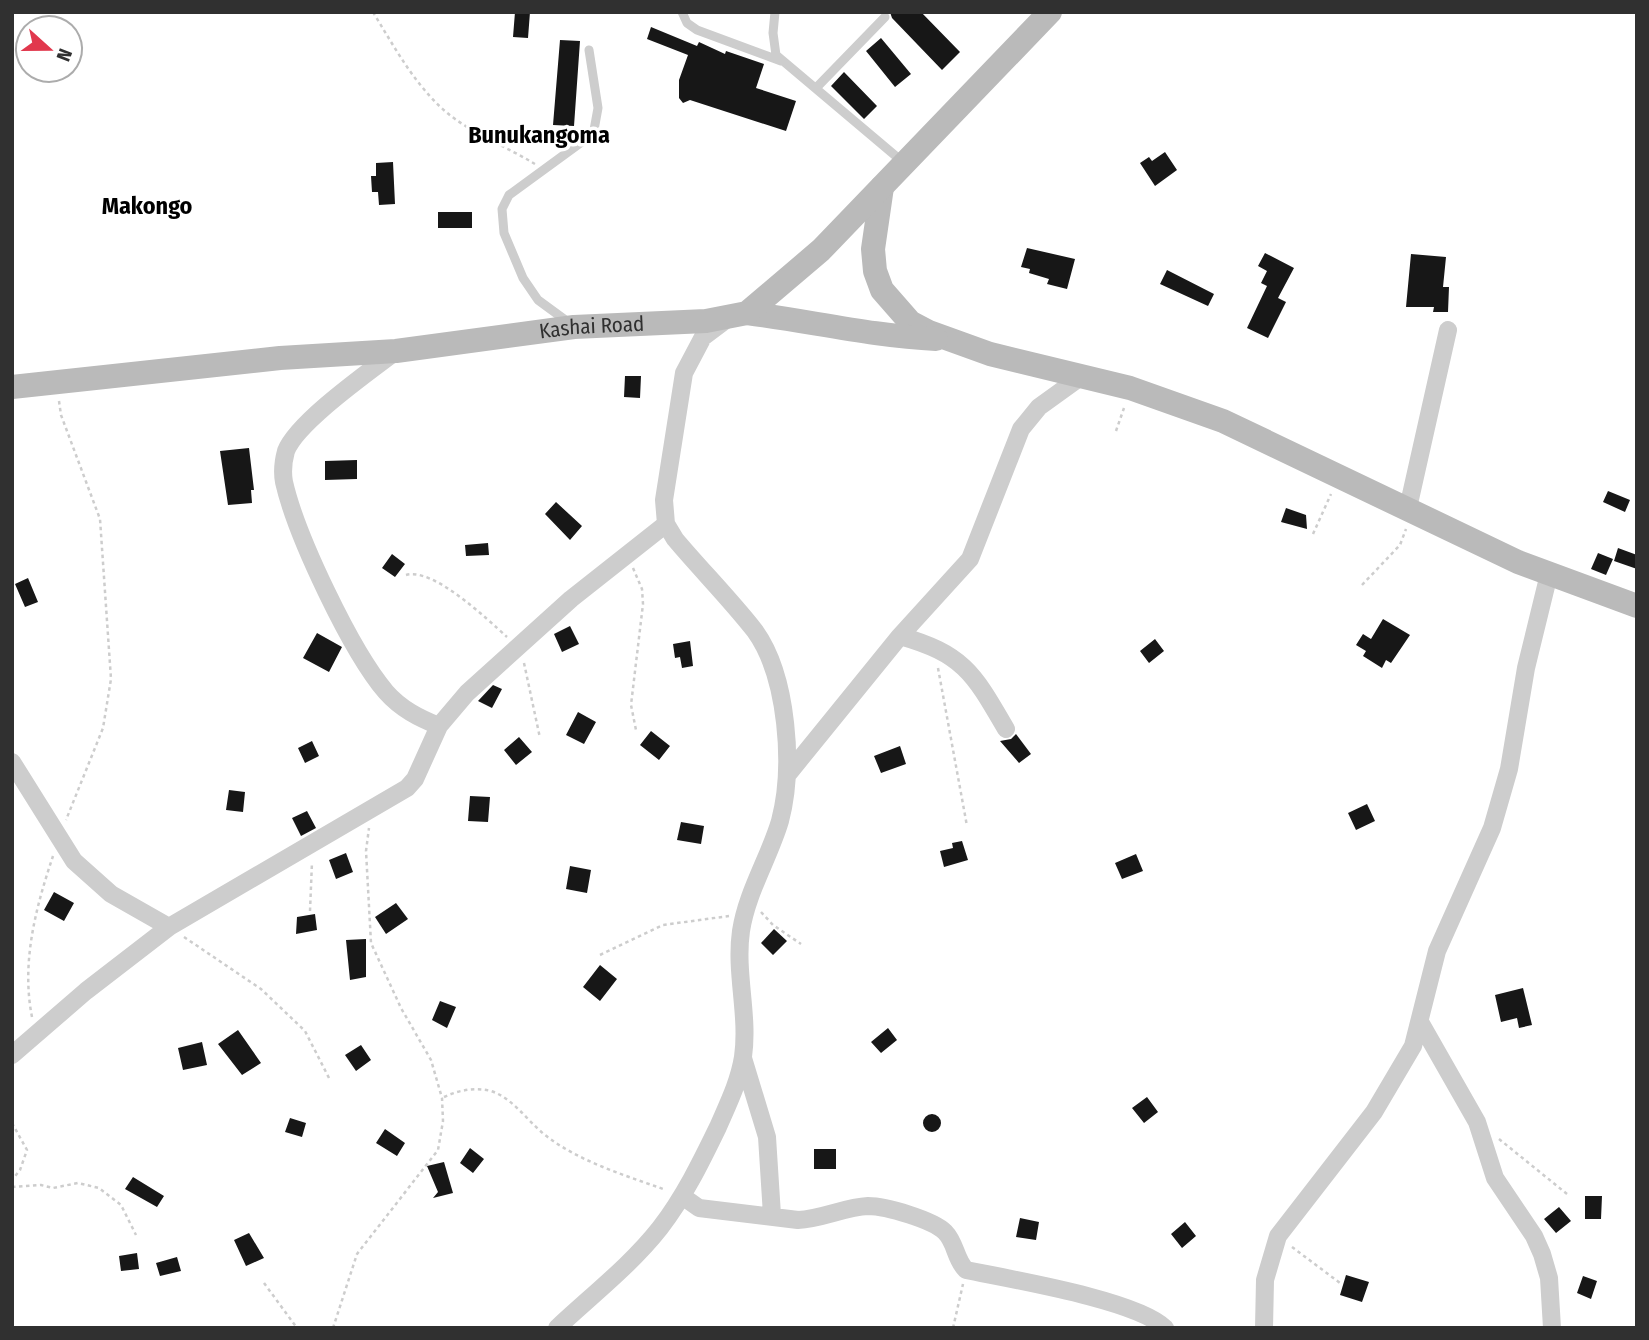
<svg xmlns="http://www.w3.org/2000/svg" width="1649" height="1340" font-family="'Fira Sans Condensed',sans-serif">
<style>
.building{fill:#171717}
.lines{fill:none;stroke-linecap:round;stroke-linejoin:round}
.path{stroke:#cdcdcd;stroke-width:2.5;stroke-dasharray:3.5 3.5;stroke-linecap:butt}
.lane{stroke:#cdcdcd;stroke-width:9}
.street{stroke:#cdcdcd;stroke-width:18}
.secondary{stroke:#bababa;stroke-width:24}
.labels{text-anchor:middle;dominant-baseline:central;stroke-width:7;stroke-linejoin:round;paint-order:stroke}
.street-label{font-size:21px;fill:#303030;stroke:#fff}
.quarter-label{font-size:24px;font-weight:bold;fill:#000;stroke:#fff}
</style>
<rect width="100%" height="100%" fill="#fff"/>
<path class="building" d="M515,12H530L528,38L513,37Z
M890,12H921L960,52L942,70L892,18Z
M651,27L697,46L699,42L725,54L726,51L764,64L756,88L796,101L786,131L690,100L683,103L679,98V80L688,55L647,39Z
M881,38L911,74L895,87L866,51Z
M560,40L580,41L574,126L553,125Z
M844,72L877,106L864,119L831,86Z
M1165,152L1177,170L1155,186L1140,163L1149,157L1152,161Z
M393,162L395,204L379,205L378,192H372L371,176H376V163Z
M438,212H472V228H438Z
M1027,248L1075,259L1067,289L1047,284L1049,279L1029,273L1030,269L1021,267Z
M1265,253L1294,268L1278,298L1286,302L1268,338L1247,328L1267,286L1261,283L1267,271L1258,266Z
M1411,254L1446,257L1443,287H1449L1448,312H1433L1434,307H1406Z
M1167,270L1214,294L1208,306L1160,284Z
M625,376H641L640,398L624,397Z
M249,448L254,490H251L252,503L228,505L220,451Z
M357,460V479L325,480V461Z
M1608,491L1630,500L1625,512L1603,502Z
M556,502L582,526L570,540L545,514Z
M1286,508L1306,515L1307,529L1281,522Z
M488,543L489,555L466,556L465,545Z
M1618,548L1637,555V569L1614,561Z
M1598,553L1613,559L1606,575L1591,569Z
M392,554L405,564L395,577L382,568Z
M28,578L38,602L25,607L15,584Z
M1383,619L1410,635L1391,663L1386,660L1382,668L1363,656L1366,651L1356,645L1363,634L1371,639Z
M570,626L579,644L562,652L554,634Z
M317,633L342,647L329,672L303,658Z
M1155,639L1164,651L1149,663L1140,651Z
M690,641L693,666L682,668L680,657L675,658L673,644Z
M493,685L502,689L492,708L478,701Z
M578,712L596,722L584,744L566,735Z
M651,731L670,746L659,760L640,745Z
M1016,734L1031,754L1019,763L1000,741L1011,739Z
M519,737L532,752L516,765L504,750Z
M312,741L319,756L305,763L298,748Z
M900,746L906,764L881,773L874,756Z
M229,790L245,792L243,812L226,810Z
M470,796L490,797L488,822L468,821Z
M1367,804L1375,821L1356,830L1348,813Z
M307,811L316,828L301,836L292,818Z
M681,822L704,826L701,844L677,840Z
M962,841L968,860L944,867L940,851L953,848L952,843Z
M346,853L353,872L336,879L329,860Z
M1136,854L1143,871L1122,879L1115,863Z
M570,866L591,870L587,893L566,889Z
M54,892L74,903L64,921L44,910Z
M396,903L408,919L386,934L375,917Z
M315,914L317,930L296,934L297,917Z
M774,929L787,941L773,955L761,943Z
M366,939V977L350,980L346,940Z
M600,965L617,979L600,1001L583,987Z
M1523,988L1532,1025L1519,1028L1517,1018L1501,1022L1495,995Z
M440,1001L456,1007L447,1028L432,1020Z
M888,1028L897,1040L881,1053L871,1042Z
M238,1030L261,1063L242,1075L218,1044Z
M202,1042L207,1065L183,1070L178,1048Z
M361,1045L371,1060L356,1071L345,1055Z
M1147,1097L1158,1112L1144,1123L1132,1108Z
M923 1123a9 9 0 1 1 18 0a9 9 0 1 1-18 0Z
M290,1118L306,1123L302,1137L285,1132Z
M385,1129L405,1143L397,1156L376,1143Z
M470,1148L484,1159L473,1173L460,1163Z
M814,1149H836V1169H814Z
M444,1162L453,1193L433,1198L438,1192L427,1166Z
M133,1177L164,1196L157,1207L125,1189Z
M1585,1196H1602L1601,1219H1585Z
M1559,1207L1571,1221L1556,1233L1544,1219Z
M1020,1218L1039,1222L1036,1240L1016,1237Z
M1185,1222L1196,1236L1182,1248L1171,1234Z
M249,1233L264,1258L246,1266L234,1240Z
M137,1253L139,1269L121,1271L119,1256Z
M177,1257L181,1271L160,1276L156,1263Z
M1346,1275L1369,1282L1362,1302L1340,1295Z
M1583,1276L1597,1281L1591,1299L1577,1293Z"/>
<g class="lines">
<path class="path" d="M373,12C395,48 414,84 446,112C471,133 507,147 535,164
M59,401L61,415L100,519L111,679L103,728L66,820
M1116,431L1124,408
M1313,534L1331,494
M633,568L642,589L643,604L631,705L636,730
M406,575C433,567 487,619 507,637
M1362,585L1400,545L1406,529
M524,663L540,738
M938,668L967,826
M310,911L312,862
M761,912L773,925L801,944
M184,937L261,989L305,1031L329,1078
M600,955L663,925L729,916
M32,1017C21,962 36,907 53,856
M444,1097C459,1090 475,1087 491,1091C515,1099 529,1124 549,1138C583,1163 627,1176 666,1190
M12,1123L27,1150L20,1170L12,1180
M1499,1139L1567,1194
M12,1187L41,1185L53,1188L78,1183L99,1188L121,1205L136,1235
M1292,1247L1340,1283
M264,1283L297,1328
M333,1328L357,1254L438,1150L443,1121L442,1098L431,1060L401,1008L371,943L366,851L369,828
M953,1328L963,1284"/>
<path class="lane" d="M682,12L687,23L697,30L781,61
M775,12L773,33L776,55L904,163
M817,87L885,17
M568,322L538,300L523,278L504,233L502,209L509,195L583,141L594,130L598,108L589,50"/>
<path class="street" d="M396,351C370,371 297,422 286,451C283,462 282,471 284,482C296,535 351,651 386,692C401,709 419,718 439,726
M1408,508L1448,330
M900,636C964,654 974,674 1006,729
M12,762L74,861L111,894L169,927
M788,774L900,636L970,559L1021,429L1039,407L1082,376
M1420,1022L1477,1122L1495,1178L1534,1236L1542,1254L1549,1278L1552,1328
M12,1055L86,991L169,927L407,788L415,779L439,726L467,693L571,599L666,524
M743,1058L767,1137L772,1215
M682,1196L699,1208L798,1220C822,1219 845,1207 868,1206C886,1206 933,1220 945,1232C956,1243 955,1259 966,1270C1009,1279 1137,1300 1165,1328
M557,1328C591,1296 631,1265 660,1228C684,1197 701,1162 718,1127C728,1104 739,1082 743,1057C749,1015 735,973 741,931C747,892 769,858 780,821C794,768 788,677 755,631C730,599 701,570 675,539L666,524L664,500L684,373L703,337L727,319
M1264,1328L1265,1280L1278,1236L1374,1112L1413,1046L1437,951L1492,828L1509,769L1526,668L1549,574"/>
<g class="secondary">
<path d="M882,187L873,249L875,271L882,290L910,322L929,332L990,354L1130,388L1223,421L1518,562L1637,606"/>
<path d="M747,313C810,321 872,336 936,339"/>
<path id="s1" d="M12,387L280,358L396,351L574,327L706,321L747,313L821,250L1050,12"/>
</g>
</g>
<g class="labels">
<g class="street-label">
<text stroke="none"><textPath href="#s1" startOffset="583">Kashai Road</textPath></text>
</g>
<g class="quarter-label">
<text x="539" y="135">Bunukangoma</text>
<text x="147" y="206">Makongo</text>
</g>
</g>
<rect width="1649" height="1340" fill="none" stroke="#303030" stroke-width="28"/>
<g transform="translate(49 49) rotate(111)"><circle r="33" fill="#ffffff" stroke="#acacac" stroke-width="2"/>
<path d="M0-5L12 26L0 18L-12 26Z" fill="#e1384d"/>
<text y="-10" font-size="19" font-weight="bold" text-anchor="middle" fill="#303030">N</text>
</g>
</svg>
